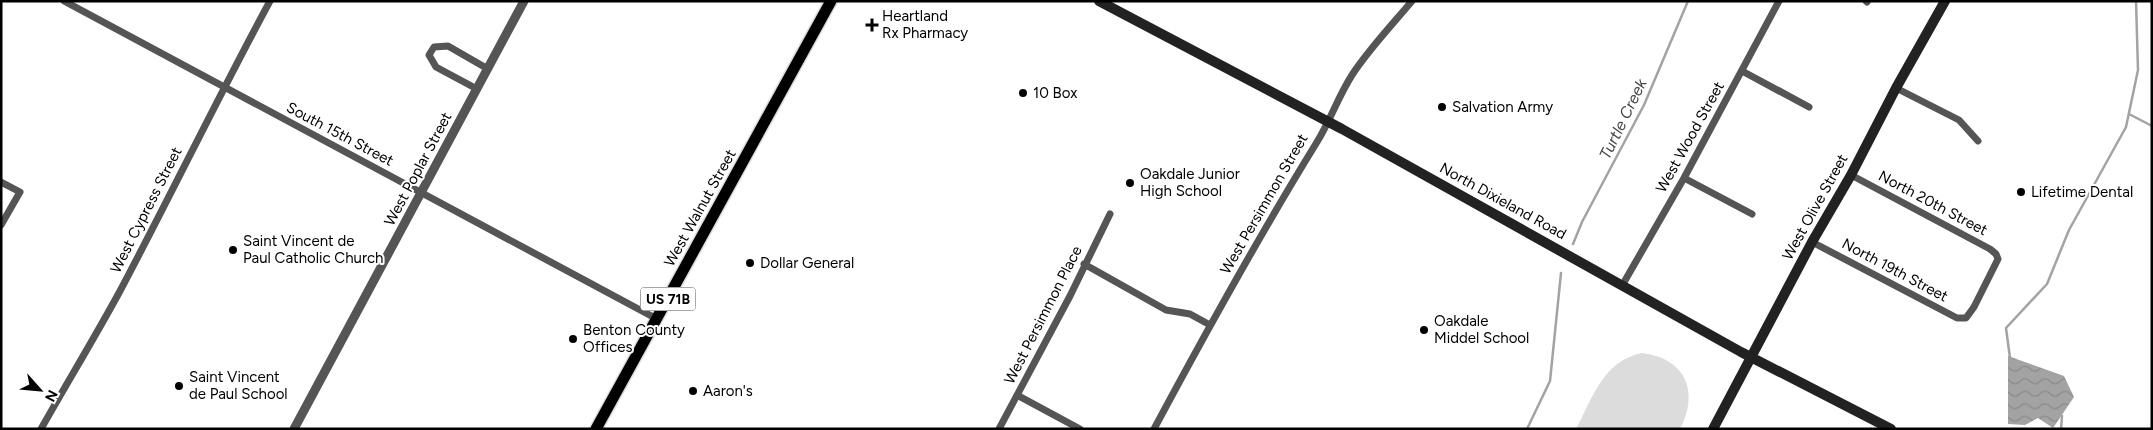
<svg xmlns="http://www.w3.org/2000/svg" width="2153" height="430" font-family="Figtree,sans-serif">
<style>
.pitch{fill:#dcdcdc}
.water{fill:url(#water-waves)}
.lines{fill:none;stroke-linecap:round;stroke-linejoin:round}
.stream{stroke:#a3a3a3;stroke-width:2.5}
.primary-casing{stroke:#dbdbdb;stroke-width:14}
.minor{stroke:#555;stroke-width:7}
.tertiary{stroke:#555;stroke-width:9}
.secondary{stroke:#222;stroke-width:10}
.primary{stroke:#000;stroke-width:11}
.poi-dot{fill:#000;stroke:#fff;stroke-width:2}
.labels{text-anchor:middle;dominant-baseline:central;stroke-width:4;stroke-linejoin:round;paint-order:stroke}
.shield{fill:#fff;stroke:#4c4c4c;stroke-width:1}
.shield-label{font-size:14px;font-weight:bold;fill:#000}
.poi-label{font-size:15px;fill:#000;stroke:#fff;text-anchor:start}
.street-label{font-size:15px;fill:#000;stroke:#fff}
.water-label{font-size:16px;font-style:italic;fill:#444;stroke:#fff}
</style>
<defs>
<pattern id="water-waves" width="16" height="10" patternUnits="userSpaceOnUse" patternTransform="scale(1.25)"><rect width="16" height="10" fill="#a3a3a3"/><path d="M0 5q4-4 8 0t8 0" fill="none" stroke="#8b8b8b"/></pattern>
</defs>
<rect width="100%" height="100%" fill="#fff"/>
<path class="pitch" d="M1642,353C1685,358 1700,391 1680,429H1576C1593,397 1603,361 1642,353Z"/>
<path class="water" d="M2008,356L2064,376L2074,397L2053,428L2038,418L2025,425L2008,424Z"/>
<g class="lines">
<path class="stream" d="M2129,114L2152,126
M1573,244L1582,222L1644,105L1688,1
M2010,358L2006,328L2047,284L2069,230L2126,127L2138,70L2136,1
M1527,429L1550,381L1561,273
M2061,429L2062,416"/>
<g class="primary-casing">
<path id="primary" d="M596,429L831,1"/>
</g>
<path class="minor" d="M64,1L657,319
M1866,1L1867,2
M1742,71L1809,107
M1896,88L1959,120L1978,141
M477,89L436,67L429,55L434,47L448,46L488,69
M1684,178L1752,214
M1,182L20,192L1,225
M1812,242L1957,318H1966L1974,307L1998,259L1996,254L1990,249L1851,175
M1084,264L1166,310L1190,314L1210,325
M1623,284L1684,178L1779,1
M1017,395L1080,429
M41,429C67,383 95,337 120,291C171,195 218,97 270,1
M999,429L1070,296L1110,214
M1154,429C1206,332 1259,236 1317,142C1330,121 1338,97 1352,75C1369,49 1392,25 1412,1"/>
<path class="tertiary" d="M294,429L524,1"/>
<path class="secondary" d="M1099,1L1342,129L1741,352L1891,429
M1713,429L1812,242L1851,175L1896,88L1945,1"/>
<use href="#primary" class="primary"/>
</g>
<g class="poi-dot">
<path d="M869.5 17.5h5v5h5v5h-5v5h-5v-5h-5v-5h5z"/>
<circle cx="1023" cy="93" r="5"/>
<circle cx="1442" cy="107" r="5"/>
<circle cx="1130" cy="183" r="5"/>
<circle cx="2021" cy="192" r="5"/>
<circle cx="233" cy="250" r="5"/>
<circle cx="750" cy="263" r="5"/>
<circle cx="1424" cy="330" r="5"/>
<circle cx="573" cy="339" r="5"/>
<circle cx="179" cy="386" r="5"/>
<circle cx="693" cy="391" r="5"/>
</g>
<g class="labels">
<rect class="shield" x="640.5" y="287.5" width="55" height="23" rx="4"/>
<g class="shield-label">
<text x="668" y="299">US 71B</text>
</g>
<g class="poi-label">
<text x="882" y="16">Heartland<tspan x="882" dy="17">Rx Pharmacy</tspan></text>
<text x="1033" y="93">10 Box</text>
<text x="1452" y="107">Salvation Army</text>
<text x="1140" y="174">Oakdale Junior<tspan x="1140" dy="17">High School</tspan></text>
<text x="2031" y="192">Lifetime Dental</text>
<text x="243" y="241">Saint Vincent de<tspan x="243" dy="17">Paul Catholic Church</tspan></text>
<text x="760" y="263">Dollar General</text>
<text x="1434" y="321">Oakdale<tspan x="1434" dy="17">Middel School</tspan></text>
<text x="583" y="330">Benton County<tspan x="583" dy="17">Offices</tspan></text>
<text x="189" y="377">Saint Vincent<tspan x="189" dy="17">de Paul School</tspan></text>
<text x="703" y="391">Aaron's</text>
</g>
<g class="street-label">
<text transform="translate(340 134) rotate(28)">South 15th Street</text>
<text transform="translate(1690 137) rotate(-61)">West Wood Street</text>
<text transform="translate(418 169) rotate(-62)">West Poplar Street</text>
<text transform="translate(1503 201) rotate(29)">North Dixieland Road</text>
<text transform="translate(1933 203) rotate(28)">North 20th Street</text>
<text transform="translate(1264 204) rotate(-60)">West Persimmon Street</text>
<text transform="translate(1815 207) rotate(-61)">West Olive Street</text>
<text transform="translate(700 208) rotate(-61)">West Walnut Street</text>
<text transform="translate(146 210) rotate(-63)">West Cypress Street</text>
<text transform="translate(1895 270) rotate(28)">North 19th Street</text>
<text transform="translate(1043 315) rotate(-63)">West Persimmon Place</text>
</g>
<g class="water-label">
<text transform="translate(1623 119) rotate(-64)">Turtle Creek</text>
</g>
</g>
<rect width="2153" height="430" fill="none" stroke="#000000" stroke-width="5"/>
<g transform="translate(40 390) rotate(117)" stroke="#ffffff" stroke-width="4" paint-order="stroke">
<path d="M0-4L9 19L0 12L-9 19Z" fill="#000000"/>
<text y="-8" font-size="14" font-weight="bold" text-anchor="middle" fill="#000000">N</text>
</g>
</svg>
